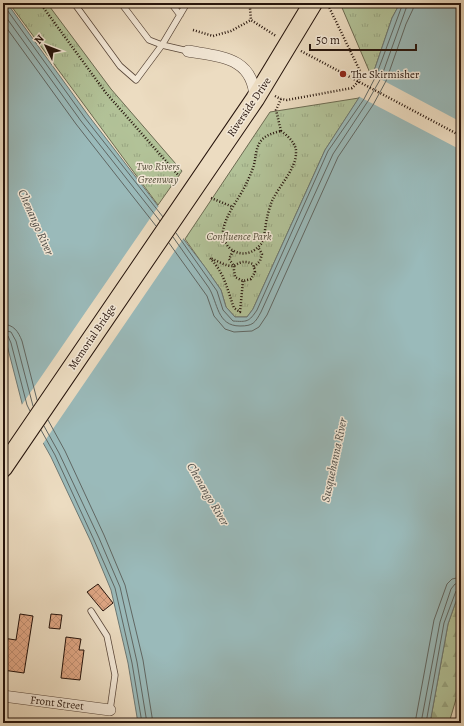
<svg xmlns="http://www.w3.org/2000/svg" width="464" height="726" font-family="Alegreya,serif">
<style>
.grass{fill:url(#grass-tufts);stroke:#6c6b52}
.forest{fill:url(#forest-firs);stroke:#6c6b52}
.water{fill:#9ababa;stroke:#6c7874}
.pier{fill:#ecdcc1}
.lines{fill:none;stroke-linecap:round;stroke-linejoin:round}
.shore{stroke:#606763;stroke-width:1}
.building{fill:url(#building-cross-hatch);stroke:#26140c}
.service-casing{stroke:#584639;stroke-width:7}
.minor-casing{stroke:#584639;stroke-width:12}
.primary-casing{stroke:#26140c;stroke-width:20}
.path{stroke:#26140c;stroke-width:2.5;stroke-dasharray:1 2;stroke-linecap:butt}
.service{stroke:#f3e8d7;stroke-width:5.5}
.minor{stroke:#f3e8d7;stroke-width:11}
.primary{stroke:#ecdcc1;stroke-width:18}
.poi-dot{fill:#8f2418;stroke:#f3e8d7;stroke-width:1.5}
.labels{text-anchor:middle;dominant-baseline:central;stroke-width:3;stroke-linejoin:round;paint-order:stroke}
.poi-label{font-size:11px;fill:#26140c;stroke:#f3e8d7;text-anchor:start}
.street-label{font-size:11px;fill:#26140c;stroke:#f3e8d7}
.park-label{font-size:11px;font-style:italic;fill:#57513d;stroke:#f3e8d7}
.water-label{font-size:12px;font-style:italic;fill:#4f4e49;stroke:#f3e8d7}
</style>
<defs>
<pattern id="grass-tufts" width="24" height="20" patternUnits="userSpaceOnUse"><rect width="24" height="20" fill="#b2c298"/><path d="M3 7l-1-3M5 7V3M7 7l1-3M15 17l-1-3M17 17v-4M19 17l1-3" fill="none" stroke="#99a682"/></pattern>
<pattern id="forest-firs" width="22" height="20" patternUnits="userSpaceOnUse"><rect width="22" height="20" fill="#b2c298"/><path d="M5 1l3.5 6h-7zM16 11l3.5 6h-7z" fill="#99a682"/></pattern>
<pattern id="building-cross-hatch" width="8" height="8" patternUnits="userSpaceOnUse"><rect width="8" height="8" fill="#e0a785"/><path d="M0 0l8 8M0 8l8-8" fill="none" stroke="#c08f72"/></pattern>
</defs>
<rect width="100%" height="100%" fill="#ecdcc1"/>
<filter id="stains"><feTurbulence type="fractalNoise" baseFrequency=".005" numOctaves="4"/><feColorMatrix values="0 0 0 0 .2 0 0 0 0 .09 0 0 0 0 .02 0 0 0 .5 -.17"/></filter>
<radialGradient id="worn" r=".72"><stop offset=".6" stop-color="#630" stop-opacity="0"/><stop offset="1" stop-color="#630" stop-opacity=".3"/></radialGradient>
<path class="grass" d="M9,3H47L111,89L182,171L158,205Z
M340,3H400L392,18L373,74L370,73Z
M359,98L325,150L253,309L247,317H235L226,307L221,290L185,239L270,112Z"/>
<path class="forest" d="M461,587V682L449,723H430L448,624Z"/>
<path class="water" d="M3,3H7L88,115L205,267L221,290L226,307L235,317H247L253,309L325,150L360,96L373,74L392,18L400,3H461V587L448,624L430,723H138L128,663L111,590L91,542L51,457L23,407L7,345L3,335Z"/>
<path class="pier" d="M371,74L461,122V150L358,96Z
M160,204L185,236L42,445L21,406Z"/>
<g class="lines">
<path class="shore" d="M4,3L5,7L85,118L163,217
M3,13L81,121L160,221
M3,23L76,124L156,226
M176,233L217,291L223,310L233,321C247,322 249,322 257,310L328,151L364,99L376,76L403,3
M173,237C185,254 197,271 209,288C218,303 217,326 240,326C253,326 255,323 261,312L333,154L368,101L381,78L408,3
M169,243L207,296L214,316L225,329L234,332L252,331L259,327L267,315L338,157L373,105L386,81L406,24L413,9L414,3
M3,324C14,325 18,331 22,341L37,400
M3,330L11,332L16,341L33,406
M3,335L8,336L11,343L27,405L30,411
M48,420L65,451L104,535L125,585L143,660L153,723
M44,426L59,453L99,538L120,587L137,662L147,723
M41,430L55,455L94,540L115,588L132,663L142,723
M415,723L434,620L447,584L452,579L461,577
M421,723L440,622L451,589L455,584L461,583
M426,723L444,623L456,591L458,589L461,588"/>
</g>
<path class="building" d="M98,584L113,603L103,611L87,592Z
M20,614L33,616L24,673L3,670V638L16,640Z
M51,614L62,615L60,629L49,628Z
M66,637L81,639L79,650H84L80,680L61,678Z"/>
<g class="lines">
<g class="service-casing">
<path id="service" d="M74,3L120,66L136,80L162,45L187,3
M121,3L149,40L162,45L188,51
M171,3L180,15
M91,611L107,636L115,675L110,710"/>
</g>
<g class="minor-casing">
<path id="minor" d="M188,51C221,57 253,57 255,98
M3,696L110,710"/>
</g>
<g class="primary-casing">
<path id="primary" d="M3,468L255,99L313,3"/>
</g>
<path class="path" d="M40,3L106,93L179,176
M252,3L250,8L251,20L276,36
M193,30L213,36L231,31L251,20
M301,51L461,136
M275,96L281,99L287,100L352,88L359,81L360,71L328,5
M281,131C288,136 297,144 296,153C296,169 279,186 272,201C270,206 268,213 267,218C265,226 265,238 261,244C254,253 243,256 234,251C227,248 223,239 223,231C226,213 240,198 247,182C249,178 251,173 253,168C256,160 255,150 260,142C265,135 273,133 281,131Z
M281,131L276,110L281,99
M211,198L233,207
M233,251L229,259L234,266C241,261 246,261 253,264L255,272L251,279L243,281L235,277L234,270V266C227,267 218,261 210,258C225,274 227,289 234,308L240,312L243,281
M254,267L260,261L262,254L258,247"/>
<use href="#service" class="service"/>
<use href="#minor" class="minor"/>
<use href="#primary" class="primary"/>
</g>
<circle class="poi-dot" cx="343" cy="74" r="4"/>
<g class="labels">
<g class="poi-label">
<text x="351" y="74">The Skirmisher</text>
</g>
<g class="street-label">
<text transform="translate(249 107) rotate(-56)">Riverside Drive</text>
<text transform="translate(92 337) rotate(-56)">Memorial Bridge</text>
<text transform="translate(57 703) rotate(7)">Front Street</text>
</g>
<g class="park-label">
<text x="158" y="166">Two Rivers<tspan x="158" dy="13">Greenway</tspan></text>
<text x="239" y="236">Confluence Park</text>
</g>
<g class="water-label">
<text transform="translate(36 222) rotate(66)">Chenango River</text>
<text transform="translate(334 460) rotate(-78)">Susquehanna River</text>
<text transform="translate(208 494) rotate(59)">Chenango River</text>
</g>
</g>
<rect width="464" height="726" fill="none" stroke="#ecdcc1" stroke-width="16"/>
<rect x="4" y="4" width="456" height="718" fill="none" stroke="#26140c" stroke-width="2"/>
<rect x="8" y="8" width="448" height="710" fill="none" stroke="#26140c"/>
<g transform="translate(46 46) rotate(313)" stroke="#f3e8d7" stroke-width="3" paint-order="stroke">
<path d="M0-3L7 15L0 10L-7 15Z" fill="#26140c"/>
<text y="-6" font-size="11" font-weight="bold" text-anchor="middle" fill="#26140c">N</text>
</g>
<path d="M310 44v6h106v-6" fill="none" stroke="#26140c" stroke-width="2"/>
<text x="316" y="44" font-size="12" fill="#26140c" stroke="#f3e8d7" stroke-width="3" paint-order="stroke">50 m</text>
<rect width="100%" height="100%" filter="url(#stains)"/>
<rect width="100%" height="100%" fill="url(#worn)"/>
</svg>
